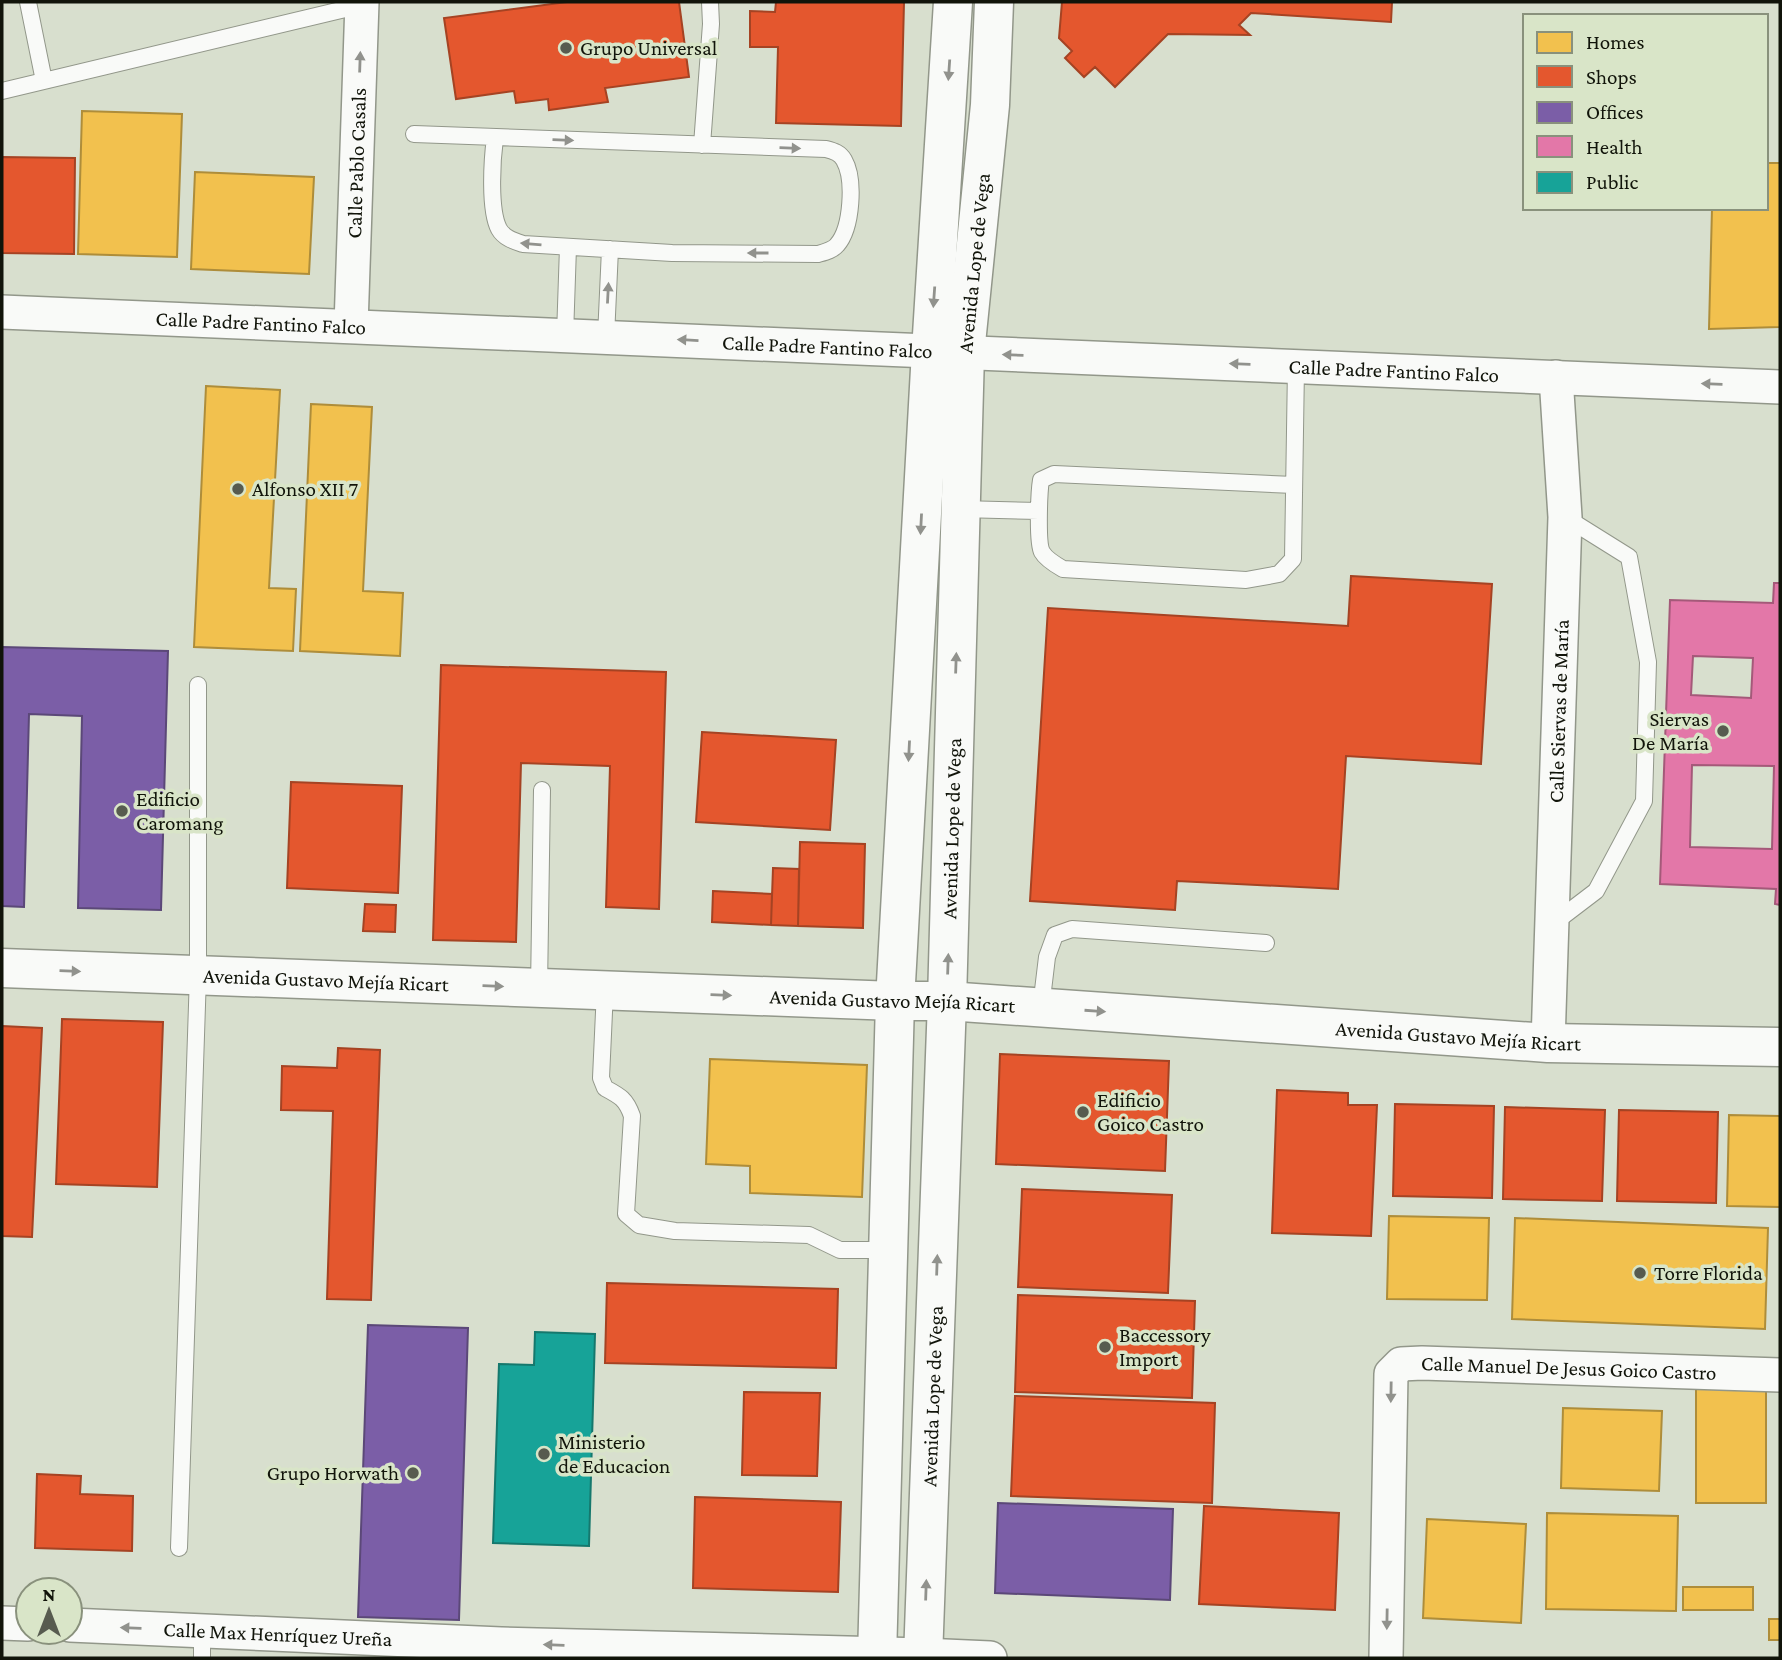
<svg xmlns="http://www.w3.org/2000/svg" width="1782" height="1660" font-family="'Crimson Pro',serif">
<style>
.homes{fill:#f2c14e;stroke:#ae8d3a;stroke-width:2}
.shops{fill:#e4572e;stroke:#a54323;stroke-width:2}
.offices{fill:#7b5ea7;stroke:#5b4878;stroke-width:2}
.health{fill:#e377a8;stroke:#a45979;stroke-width:2;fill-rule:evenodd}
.public{fill:#17a398;stroke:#15786d;stroke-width:2}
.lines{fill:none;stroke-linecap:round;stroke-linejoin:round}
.lane-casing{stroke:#92978a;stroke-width:18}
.street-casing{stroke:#92978a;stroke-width:36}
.secondary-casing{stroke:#92978a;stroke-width:41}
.lane{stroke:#f9faf8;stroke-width:16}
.street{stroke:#f9faf8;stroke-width:33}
.secondary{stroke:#f9faf8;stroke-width:38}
.oneway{fill:#91928d}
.poi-dot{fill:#575b4f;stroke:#d9e5c8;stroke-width:2.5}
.labels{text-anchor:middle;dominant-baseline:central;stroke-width:7;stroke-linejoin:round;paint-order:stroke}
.poi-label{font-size:21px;fill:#11140a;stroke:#d9e5c8;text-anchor:start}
.street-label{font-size:21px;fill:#11140a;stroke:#d9e5c8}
</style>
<rect width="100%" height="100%" fill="#d8dfce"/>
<path class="homes" d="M82,111L182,114L177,257L78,254Z
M1766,163H1780V327L1709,329L1712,208H1766Z
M195,172L314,177L309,274L191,269Z
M206,386L280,390L269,588L296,589L293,651L194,647Z
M311,404L372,407L363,591L403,593L400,656L300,651Z
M710,1059L867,1065L862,1197L750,1193V1166L706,1164Z
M1729,1115L1780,1116V1207L1727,1206Z
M1389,1216L1489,1218L1487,1300L1387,1299Z
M1515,1218L1768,1228L1765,1329L1512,1319Z
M1696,1387L1766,1389V1503H1696Z
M1563,1408L1662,1411L1659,1491L1561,1488Z
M1547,1513L1678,1516L1676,1611L1546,1609Z
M1427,1519L1526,1524L1521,1623L1423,1618Z
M1683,1587H1753V1610H1683Z
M1769,1619H1780V1640H1769Z"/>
<path class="shops" d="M567,2H679L689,77L605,88L608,102L549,110L548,99L516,103L514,91L456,99L444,18Z
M776,2H904L901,126L776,123L778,47H750V11L775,12Z
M1062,2H1392L1391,22L1251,13L1239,25L1250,35L1168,34L1115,87L1095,67L1084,77L1065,58L1072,51L1059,38Z
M2,157L75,158L74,254L2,253Z
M1351,576L1492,584L1481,764L1346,756L1338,889L1177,881L1175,910L1030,901L1048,608L1348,626Z
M441,665L666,672L659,909L606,907L610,766L521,763L516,942L433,940Z
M702,732L836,740L830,830L696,822Z
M291,782L402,786L398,893L287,888Z
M800,842L865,844L863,928L798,926Z
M773,868L799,869L798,926L771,925Z
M713,891L772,894L771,925L712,922Z
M365,904L396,905L395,932L363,931Z
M62,1019L163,1022L157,1187L56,1184Z
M2,1026L42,1028L32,1237L2,1236Z
M338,1048L380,1050L371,1300L327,1299L333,1111L281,1110L282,1066L337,1068Z
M1000,1054L1169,1061L1165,1171L996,1164Z
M1277,1090L1348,1093V1105H1377L1371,1236L1272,1233Z
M1395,1104L1494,1106L1492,1198L1393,1196Z
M1505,1107L1605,1110L1602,1201L1503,1199Z
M1619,1110L1718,1112L1716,1203L1617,1201Z
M1022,1189L1172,1195L1168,1293L1018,1287Z
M607,1283L838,1289L836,1368L605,1363Z
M1018,1295L1195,1301L1192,1398L1015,1392Z
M744,1392L820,1393L817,1476L742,1475Z
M1015,1396L1215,1403L1212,1503L1011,1496Z
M37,1474L81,1476L80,1494L133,1496L132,1551L35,1548Z
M695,1497L841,1502L838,1592L693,1588Z
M1204,1506L1339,1513L1335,1610L1199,1604Z"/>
<path class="offices" d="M2,647L168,651L161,910L78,908L82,716L29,714L24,907L2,906Z
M368,1325L468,1328L459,1620L358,1617Z
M998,1503L1173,1509L1170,1600L995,1593Z"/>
<path class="health" d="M1774,583H1780V905L1775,904L1776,889L1660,884L1670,600L1773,603ZM1693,656L1753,658L1751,698L1691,695ZM1692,765L1774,766L1772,849L1690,847Z"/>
<path class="public" d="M535,1332L595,1334L589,1546L493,1543L499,1364L534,1365Z"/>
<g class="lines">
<g class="lane-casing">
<path id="lane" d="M28,2L44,81
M2,91L362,5
M414,134L826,149C834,151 840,153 844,160C855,179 852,228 837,245C833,250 825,252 818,254L672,253L523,244C514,241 504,238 499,229C489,210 492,160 495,138
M702,145L711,24L710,2
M565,336L568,247
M606,337L610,249
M1294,485L1054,474L1041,480C1039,492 1037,543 1042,552C1046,559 1056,565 1063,569L1246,580L1279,574L1293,559L1296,367
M960,509L1039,511
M1554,923L1596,891L1644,801L1648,662L1629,557L1565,517
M539,988L542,790
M605,990L601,1078L605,1088C620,1096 626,1099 632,1116L626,1214L639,1225L675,1231L809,1235L840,1250H888
M1041,1007L1047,957L1055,935L1072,929L1266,943
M179,1548L198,975V685
M202,1658V1631"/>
</g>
<g class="street-casing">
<g id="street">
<path id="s1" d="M2,312L1780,387"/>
<path id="s2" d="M351,326L362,2"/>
<path id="s3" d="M1548,1043L1565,517L1556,377"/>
<path d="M2,1623L28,1624"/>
<path id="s4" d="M70,1625L501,1644L923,1655L990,1658"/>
<path id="s5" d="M1386,1658L1391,1374L1401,1364L1422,1363L1780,1375"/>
</g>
</g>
<g class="secondary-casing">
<g id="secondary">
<path id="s6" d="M2,968L895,1001H947L1548,1043L1780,1047"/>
<path d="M877,1658L895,1001L931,351L953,2"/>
<path id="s7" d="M923,1658L947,1001L965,353L990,105L994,2"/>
</g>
</g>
<use href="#lane" class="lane"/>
<use href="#street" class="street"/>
<use href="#secondary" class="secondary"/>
</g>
<defs><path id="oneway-solid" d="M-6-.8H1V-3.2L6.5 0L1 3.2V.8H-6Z" transform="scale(1.75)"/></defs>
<g class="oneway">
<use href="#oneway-solid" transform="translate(360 62) rotate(-88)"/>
<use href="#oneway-solid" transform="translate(949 70) rotate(94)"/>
<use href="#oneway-solid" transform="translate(563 140) rotate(2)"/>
<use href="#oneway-solid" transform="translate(790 148) rotate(2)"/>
<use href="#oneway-solid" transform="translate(531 244) rotate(-175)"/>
<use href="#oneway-solid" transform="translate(758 253) rotate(-180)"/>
<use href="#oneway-solid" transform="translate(608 293) rotate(-87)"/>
<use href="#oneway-solid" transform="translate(934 297) rotate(94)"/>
<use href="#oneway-solid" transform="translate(688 340) rotate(-177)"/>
<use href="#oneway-solid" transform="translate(1013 355) rotate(-178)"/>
<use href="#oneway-solid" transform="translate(1240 364) rotate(-178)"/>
<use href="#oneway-solid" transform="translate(1712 384) rotate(-178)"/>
<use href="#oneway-solid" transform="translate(921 524) rotate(93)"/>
<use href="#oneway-solid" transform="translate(956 663) rotate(-88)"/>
<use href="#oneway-solid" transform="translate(909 751) rotate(93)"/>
<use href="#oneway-solid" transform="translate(948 964) rotate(-88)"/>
<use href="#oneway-solid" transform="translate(70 971) rotate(2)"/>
<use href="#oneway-solid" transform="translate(493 986) rotate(2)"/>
<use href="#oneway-solid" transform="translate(721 995) rotate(2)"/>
<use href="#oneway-solid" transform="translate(1095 1011) rotate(4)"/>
<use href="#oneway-solid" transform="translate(937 1265) rotate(-88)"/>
<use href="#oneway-solid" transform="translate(1391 1392) rotate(91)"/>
<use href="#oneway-solid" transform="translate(926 1590) rotate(-88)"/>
<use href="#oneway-solid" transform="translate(1387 1619) rotate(91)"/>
<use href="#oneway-solid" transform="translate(131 1628) rotate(-178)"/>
<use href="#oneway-solid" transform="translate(554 1645) rotate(-178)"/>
</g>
<g class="poi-dot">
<circle cx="566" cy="48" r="7"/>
<circle cx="238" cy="489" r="7"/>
<circle cx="1723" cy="731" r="7"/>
<circle cx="122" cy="811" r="7"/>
<circle cx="1083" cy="1112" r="7"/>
<circle cx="1640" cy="1273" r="7"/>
<circle cx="1105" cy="1347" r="7"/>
<circle cx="544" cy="1454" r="7"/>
<circle cx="413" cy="1473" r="7"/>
</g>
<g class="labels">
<g class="poi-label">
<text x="580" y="48">Grupo Universal</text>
<text x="252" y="489">Alfonso XII 7</text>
<text x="1709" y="719" text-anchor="end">Siervas<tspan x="1709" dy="24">De María</tspan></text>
<text x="136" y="799">Edificio<tspan x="136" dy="24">Caromang</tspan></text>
<text x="1097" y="1100">Edificio<tspan x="1097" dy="24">Goico Castro</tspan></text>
<text x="1654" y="1273">Torre Florida</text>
<text x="1119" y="1335">Baccessory<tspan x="1119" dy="24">Import</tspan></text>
<text x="558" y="1442">Ministerio<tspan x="558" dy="24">de Educacion</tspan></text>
<text x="399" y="1473" text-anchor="end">Grupo Horwath</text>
</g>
<g class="street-label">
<text stroke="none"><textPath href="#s2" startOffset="163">Calle Pablo Casals</textPath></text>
<text stroke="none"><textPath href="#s7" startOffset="1396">Avenida Lope de Vega</textPath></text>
<text stroke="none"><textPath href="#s1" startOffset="259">Calle Padre Fantino Falco</textPath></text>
<text stroke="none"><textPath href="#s1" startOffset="826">Calle Padre Fantino Falco</textPath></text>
<text stroke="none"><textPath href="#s1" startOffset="1393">Calle Padre Fantino Falco</textPath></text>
<text stroke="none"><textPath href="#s3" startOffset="332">Calle Siervas de María</textPath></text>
<text stroke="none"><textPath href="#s7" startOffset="830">Avenida Lope de Vega</textPath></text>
<text stroke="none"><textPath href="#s6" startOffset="324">Avenida Gustavo Mejía Ricart</textPath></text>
<text stroke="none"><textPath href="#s6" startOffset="891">Avenida Gustavo Mejía Ricart</textPath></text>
<text stroke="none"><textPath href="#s6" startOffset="1458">Avenida Gustavo Mejía Ricart</textPath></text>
<text stroke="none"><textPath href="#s5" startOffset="466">Calle Manuel De Jesus Goico Castro</textPath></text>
<text stroke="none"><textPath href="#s7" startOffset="262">Avenida Lope de Vega</textPath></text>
<text stroke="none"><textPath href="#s4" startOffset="208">Calle Max Henríquez Ureña</textPath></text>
</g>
</g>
<rect width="1782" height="1660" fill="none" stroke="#11140a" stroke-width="7"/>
<rect x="1523" y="14" width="245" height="196" fill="#d9e5c8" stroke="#89917c" stroke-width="2"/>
<rect x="1537" y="32" width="35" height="21" fill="#f2c14e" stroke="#89917c" stroke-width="2"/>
<text x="1586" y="49" font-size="21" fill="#11140a">Homes</text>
<rect x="1537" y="66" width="35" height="21" fill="#e4572e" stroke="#89917c" stroke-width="2"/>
<text x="1586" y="84" font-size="21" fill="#11140a">Shops</text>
<rect x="1537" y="102" width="35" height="21" fill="#7b5ea7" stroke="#89917c" stroke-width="2"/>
<text x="1586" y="119" font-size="21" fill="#11140a">Offices</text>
<rect x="1537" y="136" width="35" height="21" fill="#e377a8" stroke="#89917c" stroke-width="2"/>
<text x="1586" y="154" font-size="21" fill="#11140a">Health</text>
<rect x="1537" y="172" width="35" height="21" fill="#17a398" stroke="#89917c" stroke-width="2"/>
<text x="1586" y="189" font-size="21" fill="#11140a">Public</text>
<g transform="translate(49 1611)"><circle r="33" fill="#d9e5c8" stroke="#89917c" stroke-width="2"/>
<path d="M0-5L12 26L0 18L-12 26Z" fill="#575b4f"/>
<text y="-10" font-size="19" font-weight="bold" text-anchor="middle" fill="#11140a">N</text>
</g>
</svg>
